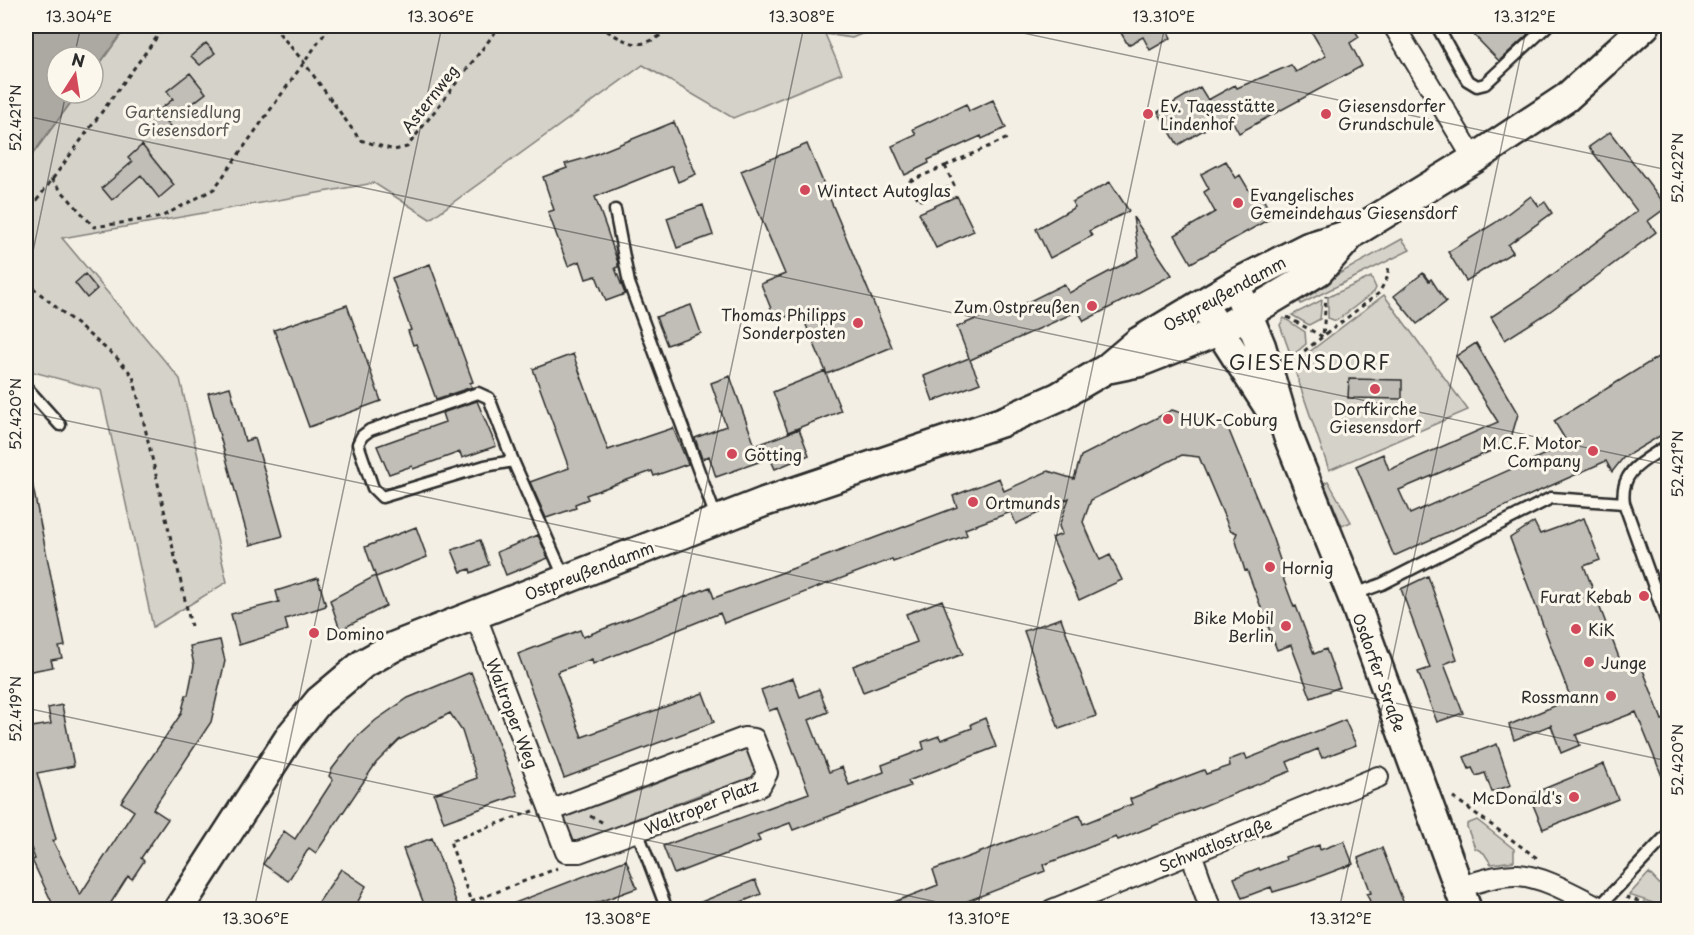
<svg xmlns="http://www.w3.org/2000/svg" width="1694" height="935" font-family="'Playpen Sans',sans-serif">
<style>
.green{fill:#d5d2c9;stroke:#807e7a;stroke-width:1.5}
.water{fill:#aca9a2;stroke:#787772;stroke-width:1.5}
.building{fill:#c0beb6;stroke:#2b2b2b;stroke-width:1.5}
.lines{fill:none;stroke-linecap:round;stroke-linejoin:round}
.service-casing{stroke:#2b2b2b;stroke-width:15}
.minor-casing{stroke:#2b2b2b;stroke-width:24}
.secondary-casing{stroke:#2b2b2b;stroke-width:33}
.path{stroke:#2b2b2b;stroke-width:3;stroke-dasharray:4.5 4.5;stroke-linecap:butt}
.service{stroke:#fbf7ec;stroke-width:10}
.minor{stroke:#fbf7ec;stroke-width:20}
.secondary{stroke:#fbf7ec;stroke-width:28}
.ticks{fill:none;stroke:#2b2b2b;stroke-width:1.5;stroke-opacity:0.45}
.poi-dot{fill:#d1495b;stroke:#fbf7ec;stroke-width:2}
.labels{text-anchor:middle;dominant-baseline:central;stroke-width:6;stroke-linejoin:round;paint-order:stroke}
.street-label{font-size:16px;fill:#2b2b2b;stroke:#fbf7ec}
.poi-label{font-size:16px;fill:#2b2b2b;stroke:#fbf7ec;text-anchor:start}
.park-label{font-size:16px;fill:#565552;stroke:#fbf7ec}
.quarter-label{font-size:20px;letter-spacing:1.5px;fill:#2b2b2b;stroke:#fbf7ec}
.neatline{fill:none;stroke:#2b2b2b;stroke-width:2}
.ticks-label{font-size:15px;text-anchor:middle;fill:#2b2b2b}
</style>
<rect width="100%" height="100%" fill="#f3efe4"/>
<filter id="ink" filterUnits="userSpaceOnUse"><feTurbulence type="fractalNoise" baseFrequency=".0167" numOctaves="2"/><feDisplacementMap in="SourceGraphic" scale="12" xChannelSelector="R" yChannelSelector="G"/><feConvolveMatrix kernelMatrix="1 2 1 2 8 2 1 2 1" color-interpolation-filters="sRGB"/></filter>
<g filter="url(#ink)">
<path class="green" d="M127,26H881L852,38L825,34L842,73L733,118L643,65L430,219L374,183L62,238L180,379L227,582L153,627L101,390L26,370V163L78,93H93V73Z
M1402,239L1410,250L1301,304L1297,297Z
M1371,277L1376,288L1374,292L1336,321L1328,318V297Z
M1384,295L1468,410L1329,470L1296,374L1308,353Z
M1322,300L1320,319L1309,325L1292,315Z
M1284,318L1305,332L1306,344L1293,355L1290,353L1280,325Z
M1328,481L1351,522L1342,526L1324,483Z
M742,746L748,748L757,774L755,782L717,796L709,791L629,821C620,837 591,846 573,843L564,815L610,794L619,798L700,767L704,757Z
M1477,820L1514,849V861L1491,864L1484,853L1475,848L1467,827V824Z
M1649,873L1668,893V908L1629,895Z"/>
<path class="water" d="M26,26H127L93,73V57H57V93H78L26,163Z"/>
<path class="building" d="M1117,26H1165L1171,38L1150,50L1143,37L1128,45Z
M1308,26H1352L1359,37L1350,43L1362,66L1239,133L1229,115L1178,145L1158,112L1200,87L1208,100L1235,85L1237,88L1291,65L1296,72L1326,56Z
M1481,26H1537L1499,61L1473,34Z
M206,43L215,53L200,65L191,56Z
M190,73L206,93L167,123L170,126L152,140L141,125L173,99L167,91Z
M993,100L1006,128L982,139L981,136L928,160L929,163L905,175L892,146L916,135L913,129L966,104L969,111Z
M674,122L696,174L678,182L672,166L595,197L607,230L618,263V267L615,268L625,294L606,301L596,276L586,279L580,261L568,266L548,212L554,210L543,177L567,168L565,164L586,158Z
M1610,132L1667,207L1648,221L1656,232L1549,312L1505,340L1491,317L1535,288L1637,211L1589,147Z
M807,144L892,347L827,374L800,311L776,321L761,284L785,274L741,171Z
M142,145L174,185L159,198L141,175L112,200L102,188L132,162L128,158Z
M1226,161L1236,178L1240,175L1250,192L1257,188L1273,217L1191,263L1175,235L1215,212L1204,192L1209,189L1201,174Z
M1110,182L1129,211L1089,231L1092,236L1050,258L1036,229L1075,207L1072,202Z
M957,196L974,231L936,248L919,213Z
M1531,196L1539,206L1545,202L1552,213L1508,245L1513,252L1466,281L1448,252L1495,223Z
M703,205L713,235L677,248L667,218Z
M1133,217L1172,275L1084,321L1078,311L970,360L980,383L933,401L924,376L969,358L957,327L1008,305L1010,311L1064,284L1069,293L1139,256Z
M430,264L473,382L470,383L472,387L436,399L416,344L413,345L408,331L411,330L392,278Z
M1423,273L1429,281L1431,279L1446,302L1417,324L1394,296Z
M85,274L97,289L87,298L75,283Z
M347,305L381,401L309,427L274,330Z
M691,305L701,333L667,345L656,317Z
M1476,343L1518,414L1511,438L1504,442L1505,445L1399,490L1410,514L1568,444L1554,421L1661,355L1668,367V431L1623,458L1612,472L1606,461L1394,556L1356,466L1383,454L1389,470L1498,422L1456,356Z
M573,354L608,450L673,428L688,464L654,476L652,471L586,495L588,499L575,504L576,508L546,518L530,482L569,468L533,369Z
M825,371L841,411L788,432L773,392Z
M730,376L755,446L799,429L809,455L775,469L770,458L716,477L709,456L702,459L695,438L726,426L711,383Z
M1349,379L1402,380V399L1348,398Z
M230,387L245,441L255,438L283,536L250,545L208,393Z
M477,401L496,446L462,458L460,452L413,469L412,466L389,474L377,446L445,422L442,413Z
M1172,410L1228,428L1272,536L1283,569L1280,570L1294,607L1296,606L1314,654L1326,649L1340,687L1311,698L1291,645L1277,650L1247,570L1245,571L1235,538L1237,533L1230,530L1199,457L1182,455L1091,500L1083,522L1100,560L1110,555L1122,580L1079,600L1052,538L1062,534L1059,526L1069,498L1016,524L1011,512L965,529L967,535L893,562L892,559L724,623L720,613L593,664L592,659L557,672L582,737L703,693L714,722L564,778L518,654L580,630L583,637L710,587L714,598L957,507L953,496L999,478L1004,491L1048,471L1074,479L1081,456Z
M32,482L65,646L59,647L62,658L51,660L53,667L26,672V483Z
M1584,518L1600,560L1584,566L1623,668L1640,662L1662,720L1668,718V791L1636,712L1576,735L1580,745L1561,753L1551,725L1514,740L1509,725L1571,699L1510,538L1534,522L1540,534Z
M416,527L427,557L376,577L365,547Z
M538,535L548,558L506,575L497,552Z
M480,540L489,565L471,573L470,569L461,572L452,550Z
M375,576L386,606L340,630L330,600Z
M1428,576L1457,659L1444,664L1463,713L1437,722L1418,672L1430,668L1401,589Z
M318,578L326,606L285,619L288,630L239,645L231,614L279,602L276,591Z
M942,600L963,654L863,692L853,666L917,642L906,614Z
M1061,618L1096,716L1059,729L1024,631Z
M220,640L225,661L211,722L153,809L168,819L141,858L144,861L132,879L128,876L107,909H55L32,860L35,859L26,834V728L51,724L48,708L62,705L74,766L37,773L56,839L53,841L80,895L134,811L121,802L181,714L186,695H188L194,665L190,646Z
M471,672L518,795L444,822L434,794L477,778L462,731L450,713L399,740L376,763L316,853L309,848L288,881L263,864L284,831L295,839L333,780L329,776L332,769L356,738L376,720L408,698Z
M793,678L800,697L819,689L828,712L809,720L829,772L842,767L849,785L884,772L882,765L924,749L922,742L939,736L941,740L972,728L971,724L985,718L996,747L908,781L910,786L793,830L790,823L757,835L760,841L674,874L663,846L809,793L777,708L769,711L761,690Z
M1345,720L1356,745L1322,758L1318,749L1287,762L1291,771L1118,840L1116,837L1043,865L1045,871L947,909H876L938,885L933,870L1080,815L1083,824L1132,804L1130,799L1172,782L1204,770L1206,774L1230,766L1229,760L1245,754L1247,759Z
M1497,744L1511,785L1492,792L1485,773L1476,776L1472,768L1469,769L1464,757Z
M1604,764L1618,799L1543,829L1529,795Z
M432,838L446,875L459,909H426L417,886L403,849Z
M1344,841L1353,864L1297,885L1273,892L1271,887L1242,898L1234,878L1259,868L1260,870L1286,860L1285,857L1319,845L1320,850Z
M1382,848L1399,891L1406,909H1373L1367,894L1371,893L1358,858Z
M626,860L637,888L580,909H499Z
M341,869L366,886L354,909H314Z
M755,880L761,894L724,909H684Z"/>
<g class="lines">
<g class="service-casing">
<path id="service" d="M1438,28L1467,80L1477,86L1485,84L1547,26
M615,210L629,283L717,520
M26,387L60,425
M513,461L489,398L478,393L370,430L362,436L358,444L373,488L382,497L485,466L513,461L565,579
M1624,503C1619,470 1645,461 1668,445
M1352,595L1382,584L1551,498L1624,503L1668,626
M641,841L667,910
M1599,907L1668,834"/>
</g>
<g class="minor-casing">
<path id="minor" d="M1394,26L1474,159
M475,614L566,852H579L760,786L767,773L754,739L744,738L550,811
M1191,853L1211,910
M1459,887C1478,882 1499,874 1518,875C1547,877 1579,898 1605,910
M1052,910L1378,777"/>
</g>
<g class="secondary-casing">
<path id="secondary" d="M1235,284L1261,346L1288,436L1352,595L1467,910
M1210,316L1273,414
M1111,368L1140,362L1219,331L1319,271L1352,234
M178,910L291,735L319,701L363,664L395,646L764,502L1002,422L1058,397L1106,369L1138,342L1235,284L1308,247L1353,233L1474,159L1566,98L1645,26"/>
</g>
<path class="path" d="M273,26L303,61L360,140L394,150L407,147L500,26
M599,26C635,48 640,51 674,26
M945,166L954,185L919,201L910,181Z
M945,166L1010,137
M51,179L94,227L161,217L214,189L330,26
M26,215L165,26
M26,282L116,357L133,376L191,626
M1287,317L1323,337L1326,296
M1290,362L1379,293L1387,278L1389,266
M1453,797L1537,858
M533,811L450,841L471,902L558,868
M590,816L606,824
M1626,897L1664,910"/>
<use href="#service" class="service"/>
<use href="#minor" class="minor"/>
<use href="#secondary" class="secondary"/>
</g>
</g>
<path class="ticks" d="M990,26L1668,170M74,57L81,26M26,116L1668,465M26,285L66,93M26,412L1668,761M26,708L975,910M254,910L442,26M616,910L804,26M977,910L1165,26M1339,910L1527,26"/>
<g class="poi-dot">
<circle cx="1148" cy="114" r="6"/>
<circle cx="1326" cy="114" r="6"/>
<circle cx="805" cy="190" r="6"/>
<circle cx="1238" cy="203" r="6"/>
<circle cx="1092" cy="306" r="6"/>
<circle cx="858" cy="323" r="6"/>
<circle cx="1375" cy="389" r="6"/>
<circle cx="1168" cy="419" r="6"/>
<circle cx="1593" cy="451" r="6"/>
<circle cx="732" cy="454" r="6"/>
<circle cx="973" cy="502" r="6"/>
<circle cx="1270" cy="567" r="6"/>
<circle cx="1644" cy="596" r="6"/>
<circle cx="1286" cy="626" r="6"/>
<circle cx="1576" cy="629" r="6"/>
<circle cx="314" cy="633" r="6"/>
<circle cx="1589" cy="662" r="6"/>
<circle cx="1611" cy="696" r="6"/>
<circle cx="1574" cy="797" r="6"/>
</g>
<g class="labels">
<g class="street-label">
<text transform="translate(429 98) rotate(-52)">Asternweg</text>
<text transform="translate(1224 293) rotate(-29)">Ostpreußendamm</text>
<text transform="translate(589 570) rotate(-21)">Ostpreußendamm</text>
<text transform="translate(1380 672) rotate(70)">Osdorfer Straße</text>
<text transform="translate(513 713) rotate(69)">Waltroper Weg</text>
<text transform="translate(701 806) rotate(-22)">Waltroper Platz</text>
<text transform="translate(1215 844) rotate(-22)">Schwatlostraße</text>
</g>
<g class="poi-label">
<text x="1160" y="105">Ev. Tagesstätte<tspan x="1160" dy="18">Lindenhof</tspan></text>
<text x="1338" y="105">Giesensdorfer<tspan x="1338" dy="18">Grundschule</tspan></text>
<text x="817" y="190">Wintect Autoglas</text>
<text x="1250" y="194">Evangelisches<tspan x="1250" dy="18">Gemeindehaus Giesensdorf</tspan></text>
<text x="1080" y="306" text-anchor="end">Zum Ostpreußen</text>
<text x="846" y="314" text-anchor="end">Thomas Philipps<tspan x="846" dy="18">Sonderposten</tspan></text>
<text x="1375" y="408" text-anchor="middle">Dorfkirche<tspan x="1375" dy="18">Giesensdorf</tspan></text>
<text x="1180" y="419">HUK-Coburg</text>
<text x="1581" y="442" text-anchor="end">M.C.F. Motor<tspan x="1581" dy="18">Company</tspan></text>
<text x="744" y="454">Götting</text>
<text x="985" y="502">Ortmunds</text>
<text x="1282" y="567">Hornig</text>
<text x="1632" y="596" text-anchor="end">Furat Kebab</text>
<text x="1274" y="617" text-anchor="end">Bike Mobil<tspan x="1274" dy="18">Berlin</tspan></text>
<text x="1588" y="629">KiK</text>
<text x="326" y="633">Domino</text>
<text x="1601" y="662">Junge</text>
<text x="1599" y="696" text-anchor="end">Rossmann</text>
<text x="1562" y="797" text-anchor="end">McDonald's</text>
</g>
<g class="park-label">
<text x="183" y="111">Gartensiedlung<tspan x="183" dy="18">Giesensdorf</tspan></text>
</g>
<g class="quarter-label">
<text x="1310" y="362">GIESENSDORF</text>
</g>
</g>
<rect width="1694" height="935" fill="none" stroke="#fbf7ec" stroke-width="66"/>
<g transform="translate(75 75) rotate(12)"><circle r="28" fill="#fbf7ec" stroke="#a8a59f" stroke-width="1.5"/>
<path d="M0-4.5L10 22L0 15L-10 22Z" fill="#d1495b"/>
<text y="-9" font-size="16" font-weight="bold" text-anchor="middle" fill="#2b2b2b">N</text>
</g>
<rect x="33" y="33" width="1628" height="869" class="neatline"/>
<g class="ticks-label">
<text x="79" y="22">13.304°E</text>
<text x="441" y="22">13.306°E</text>
<text x="802" y="22">13.308°E</text>
<text x="1164" y="22">13.310°E</text>
<text x="1525" y="22">13.312°E</text>
<text transform="translate(16 118) rotate(-90)" y="5">52.421°N</text>
<text transform="translate(1678 168) rotate(-90)" y="5">52.422°N</text>
<text transform="translate(16 414) rotate(-90)" y="5">52.420°N</text>
<text transform="translate(1678 464) rotate(-90)" y="5">52.421°N</text>
<text transform="translate(16 709) rotate(-90)" y="5">52.419°N</text>
<text transform="translate(1678 760) rotate(-90)" y="5">52.420°N</text>
<text x="256" y="924">13.306°E</text>
<text x="618" y="924">13.308°E</text>
<text x="979" y="924">13.310°E</text>
<text x="1341" y="924">13.312°E</text>
</g>
</svg>
